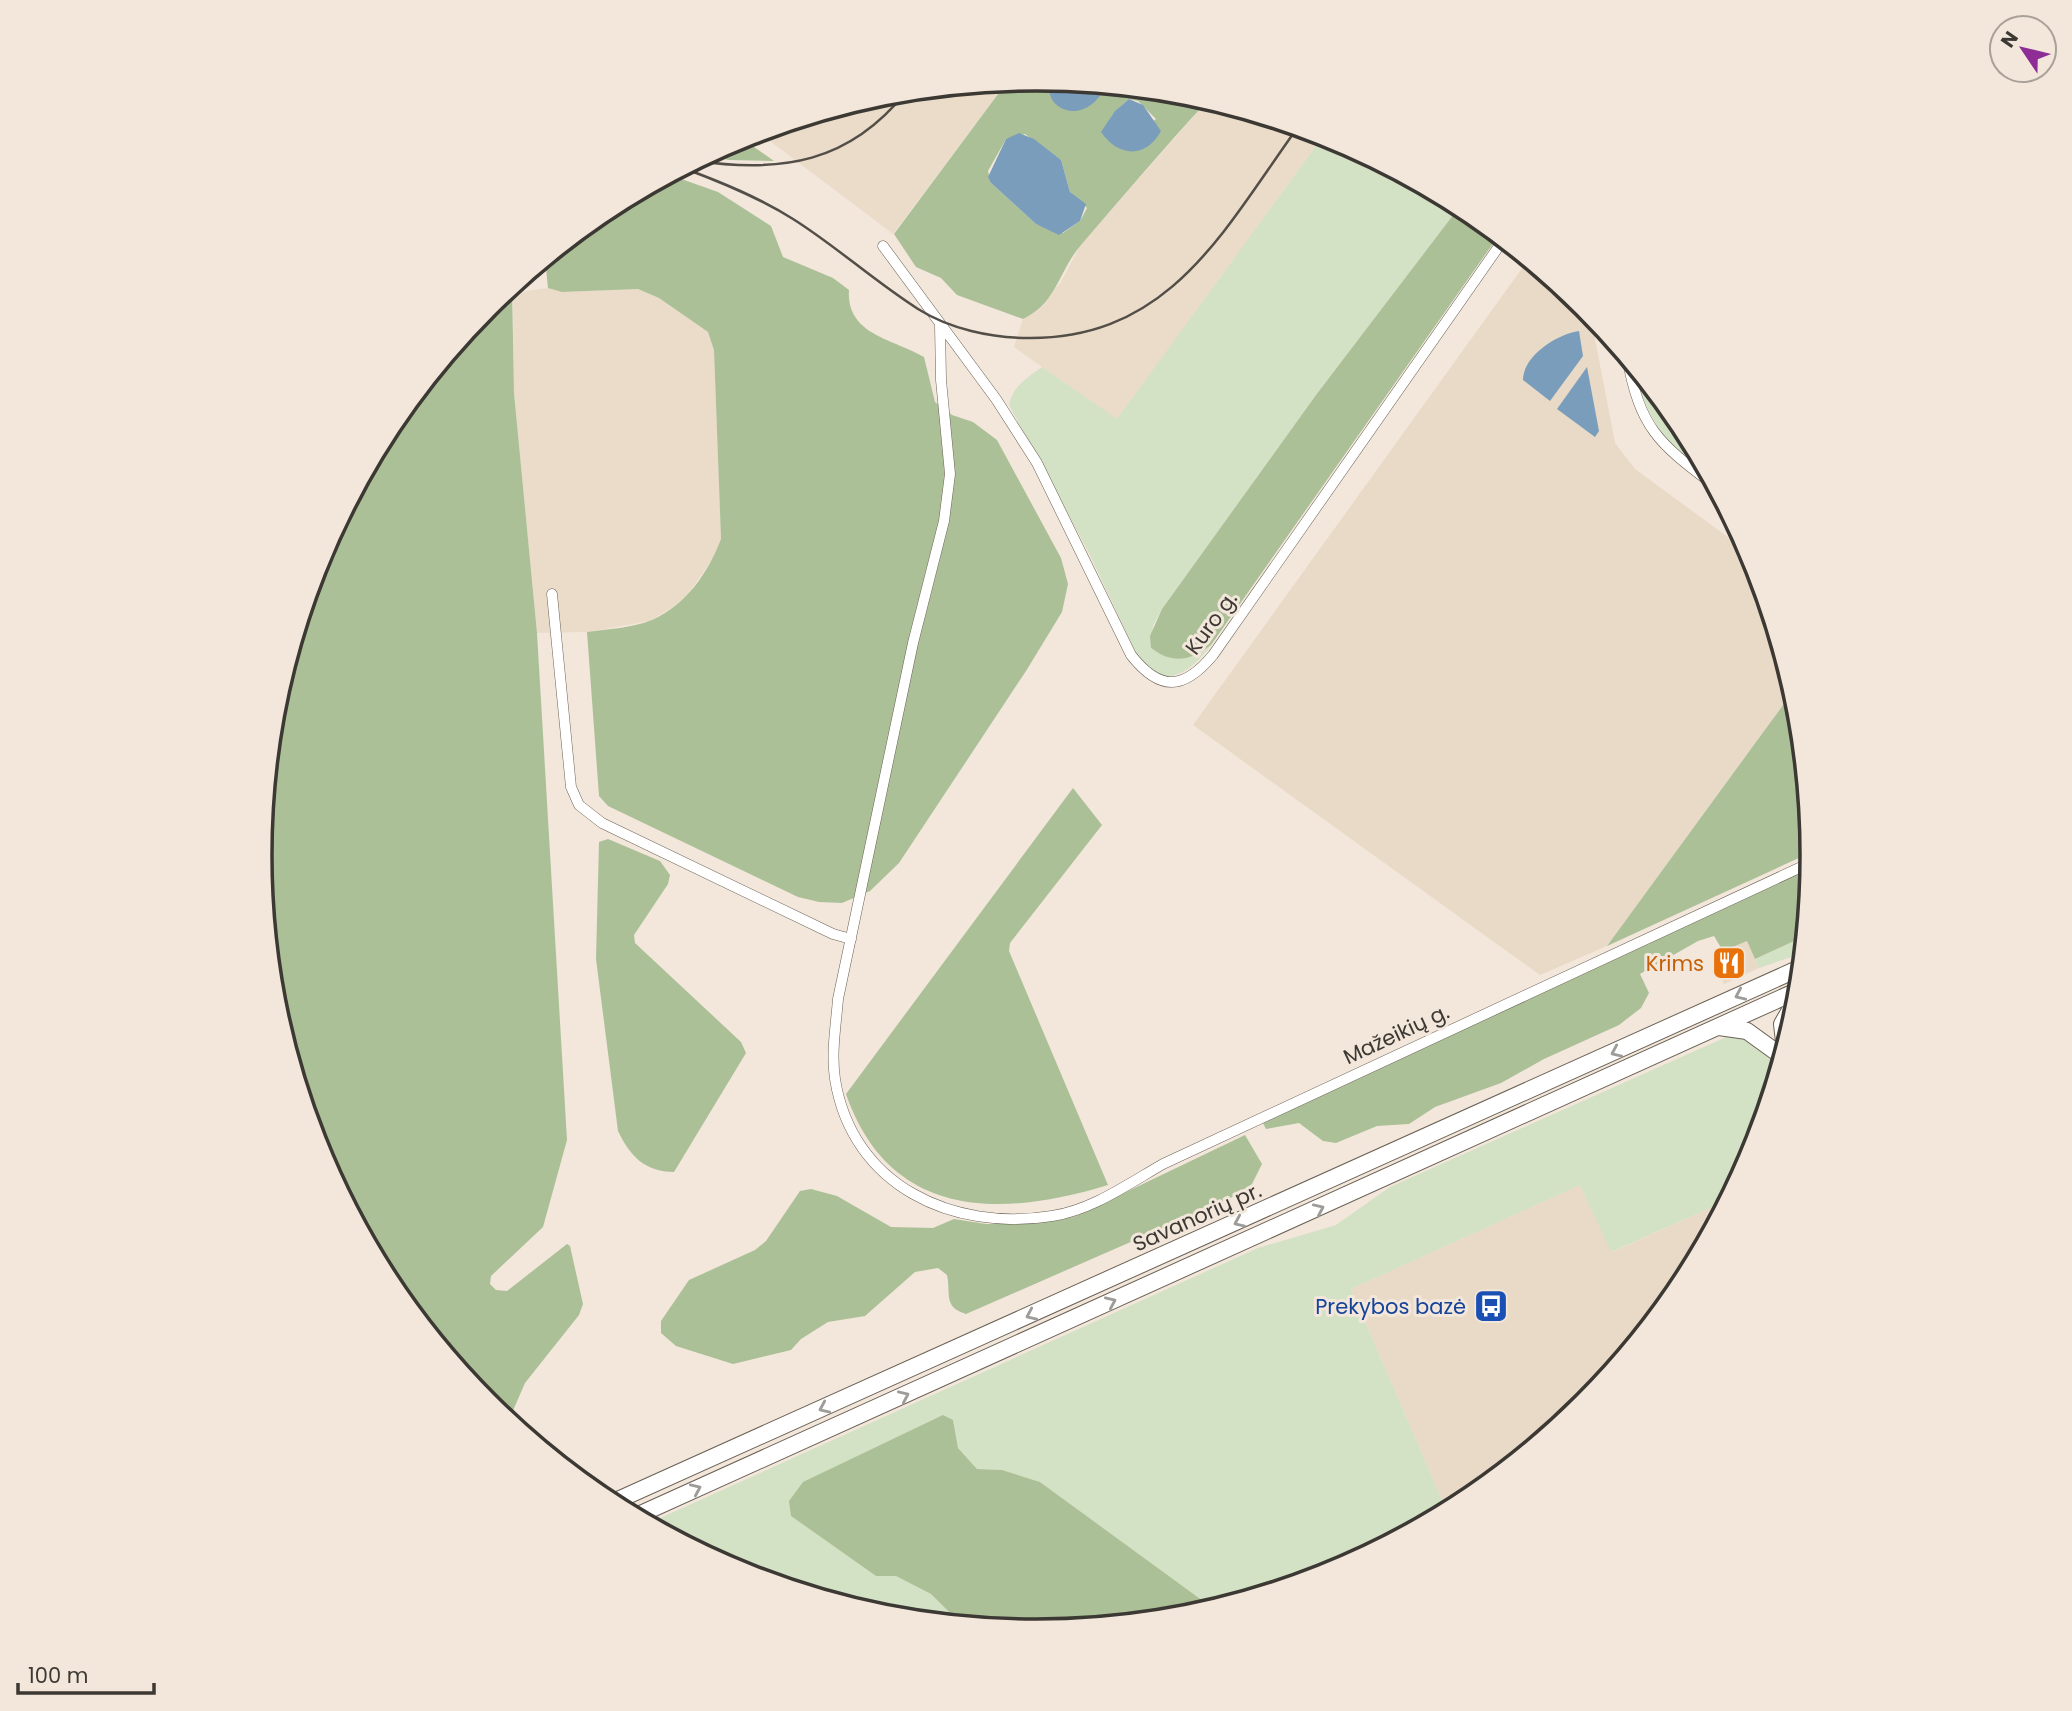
<svg xmlns="http://www.w3.org/2000/svg" width="2072" height="1711" font-family="Poppins,sans-serif">
<style>
.commercial{fill:#e8dac7}
.built{fill:#ebdcc9}
.green{fill:#d3e1c5}
.forest{fill:#acc098;fill-rule:evenodd}
.water{fill:#7a9dbc}
.lines{fill:none;stroke-linecap:round;stroke-linejoin:round}
.minor-casing{stroke:#6a6155;stroke-width:11}
.trunk-casing{stroke:#6a6155;stroke-width:18}
.minor{stroke:#fff;stroke-width:10}
.trunk{stroke:#fff;stroke-width:16}
.rail{stroke:#534e48;stroke-width:2.5}
.oneway{stroke:#9e9c99}
.labels{text-anchor:middle;dominant-baseline:central;stroke-width:6;stroke-linejoin:round;paint-order:stroke}
.street-label{font-size:21px;fill:#3c3833;stroke:#f2e7da}
.food-label{font-size:21px;fill:#c56008;stroke:#f2e7da;text-anchor:end}
.transit-label{font-size:21px;fill:#164399;stroke:#f2e7da;text-anchor:end}
.rim{fill:none;stroke:#3c3833;stroke-width:3.5}
</style>
<rect width="100%" height="100%" fill="#f2e7da"/>
<path class="commercial" d="M1528,260L1590,313L1615,443L1635,469L1751,554L1794,690L1607,946L1540,975L1193,725Z
M1747,940L1759,968L1724,984L1712,956Z
M1580,1185L1612,1252L1728,1200L1682,1287L1585,1405L1467,1502L1447,1512L1351,1289Z"/>
<path class="built" d="M1007,82L893,234L758,132L885,94Z
M1208,100L1324,135L1117,420L1014,347L1023,319L1032,314L1061,282L1081,244Z
M548,288L562,292L638,289L659,298L708,332L714,350L721,539L714,557L684,600L650,621L587,632L537,633L514,393L513,293Z"/>
<path class="green" d="M1324,135L1460,206L1316,395L1162,609L1153,626L1151,648C1172,664 1193,659 1211,645C1193,670 1165,693 1139,659L1087,549L1009,405C1012,387 1028,377 1042,367L1117,419Z
M1631,362L1682,424L1710,476C1659,437 1650,423 1631,362Z
M1805,936L1803,953L1759,968L1755,959Z
M1733,1034H1742L1781,1064L1753,1153L1728,1200L1611,1252L1580,1185L1351,1289L1447,1512L1333,1573L1214,1609L1040,1482L1002,1470L977,1469L958,1448L953,1420L790,1501L791,1516L876,1576H896L931,1594L957,1620L976,1626L884,1617L738,1573L647,1524L1258,1248L1336,1225L1390,1187Z
M1174,1606L1193,1607L1204,1612L1159,1620L1163,1612Z"/>
<path class="forest" d="M1036,79L1052,80L1049,85L1104,90L1106,86L1188,94L1208,100C1165,147 1123,196 1081,245C1059,270 1057,303 1023,319L957,295L941,278L916,267L894,234L1007,82ZM1129,99L1138,101L1156,119L1119,147L1106,138C1105,119 1116,110 1129,99ZM1025,134L1061,160L1070,192L1087,208L1080,221L1063,233L1036,224L991,183L988,171L1006,139Z
M740,137L774,161L729,160L706,155Z
M670,175L718,192L771,226L783,257L833,278L849,290C846,335 894,339 924,357L935,402L952,415L973,422L997,440L1061,558L1068,584L1062,612L1026,671L899,863L870,891L842,903L819,902L798,897L608,806L599,796L587,632C607,629 633,628 652,620C686,605 708,573 721,539L714,350L708,332L659,298L638,289L562,292L548,288L545,258L605,209Z
M1460,206L1499,235L1211,645C1192,660 1173,665 1151,648L1150,636L1162,609L1316,395Z
M512,285L514,393L537,633L567,1140L543,1227L491,1276L490,1284L496,1290L507,1291L567,1244L570,1246L583,1304L579,1315L525,1383L508,1422L486,1404L390,1287L318,1152L274,1007L259,855L274,704L319,558L390,424L487,306Z
M1794,690L1798,704L1812,852L1607,946Z
M1073,788L1102,825L1010,943L1009,951L1108,1185C998,1219 889,1218 846,1094Z
M608,839L660,861L670,875L668,884L634,935L635,943L741,1042L746,1053L674,1172C645,1172 630,1156 618,1131L596,959L599,842Z
M1812,866L1805,936L1755,959L1747,941L1723,951L1714,936L1698,941L1640,974L1649,993L1641,1008L1619,1025L1544,1059L1501,1083L1435,1107L1409,1124L1377,1126L1336,1143L1323,1141L1299,1123L1266,1129L1263,1123Z
M1245,1135L1262,1164L1252,1184L1229,1199L966,1314C943,1307 951,1294 947,1275L938,1268L915,1272L865,1316L828,1322L801,1339L791,1350L733,1364L676,1346L661,1333V1321L689,1280L755,1250L766,1241L800,1191L811,1189L837,1196L891,1227L933,1228L954,1219L986,1224H1033L1074,1217Z
M943,1415L953,1420L958,1448L977,1469L1002,1470L1040,1482L1214,1609L1204,1612C1188,1605 1168,1601 1159,1620L1036,1632L976,1626L957,1620L931,1594L896,1576H876L791,1516L789,1501L803,1482Z"/>
<path class="water" d="M1052,80L1106,86C1083,132 1038,105 1052,80Z
M1129,99L1143,105L1161,131C1146,159 1118,157 1101,132L1115,111Z
M1019,133L1034,139L1061,160L1070,192L1086,204L1080,221L1059,235L1036,224L991,183L988,177L1006,139Z
M1579,331L1583,356L1550,401L1523,380C1523,356 1557,334 1579,331Z
M1587,367L1599,431L1595,437L1557,409Z"/>
<g class="lines">
<g class="minor-casing">
<path id="minor" d="M883,246L996,399L1037,463L1131,655C1160,692 1184,690 1213,655L1504,239
M940,325L941,380L950,474L944,521L913,643L838,999C836,1025 831,1053 835,1079C852,1186 953,1232 1052,1216C1092,1210 1128,1184 1163,1164L1812,862
M1627,357C1640,428 1658,443 1714,485
M552,594L571,787L579,805L602,823L833,934L851,939"/>
</g>
<g class="trunk-casing">
<path id="trunk" d="M1719,1027L1747,1031L1783,1057
M1785,1050L1782,1024L1799,995
M609,1504L1802,967
M634,1517L1799,990"/>
</g>
<use href="#minor" class="minor"/>
<use href="#trunk" class="trunk"/>
<path class="rail" d="M696,161C782,173 849,163 906,92
M683,168C721,182 758,197 793,219C836,246 874,281 918,309C950,329 991,338 1029,338C1171,339 1225,228 1298,127"/>
</g>
<defs><path id="oneway-chevron" d="M-2-3.5L2.5 0L-2 3.5" fill="none" stroke-width="1.6" stroke-linecap="round" stroke-linejoin="round" transform="scale(1.75)"/></defs>
<g class="oneway">
<use href="#oneway-chevron" transform="translate(1740 995) rotate(156)"/>
<use href="#oneway-chevron" transform="translate(1616 1052) rotate(156)"/>
<use href="#oneway-chevron" transform="translate(1319 1209) rotate(-24)"/>
<use href="#oneway-chevron" transform="translate(1239 1222) rotate(156)"/>
<use href="#oneway-chevron" transform="translate(1111 1302) rotate(-24)"/>
<use href="#oneway-chevron" transform="translate(1031 1315) rotate(156)"/>
<use href="#oneway-chevron" transform="translate(904 1396) rotate(-24)"/>
<use href="#oneway-chevron" transform="translate(824 1408) rotate(156)"/>
<use href="#oneway-chevron" transform="translate(696 1489) rotate(-24)"/>
</g>
<defs>
<g id="restaurant-square" transform="scale(1.75)"><rect x="-9" y="-9" width="18" height="18" rx="4" fill="#e8710a" stroke="#f2e7da"/><path d="M-5-6h1v4h1v-4h1v4h1v-4h1v5L-1.5 .5V6h-2V.5L-5-1ZM5-6V6H3V1.5H1.5Q1.5-4 5-6Z" fill="#fff"/></g>
<g id="bus-square" transform="scale(1.75)"><rect x="-9" y="-9" width="18" height="18" rx="4" fill="#1a4fb4" stroke="#f2e7da"/><path d="M-5-6H5V4H4V6H2V4H-2V6H-4V4H-5ZM-3.5-4V0h7V-4ZM-3.5 1.2v1.5H-2V1.2ZM2 1.2v1.5H3.5V1.2Z" fill="#fff"/></g>
</defs>
<g fill-rule="evenodd">
<use href="#restaurant-square" x="1729" y="963"/>
<use href="#bus-square" x="1491" y="1306"/>
</g>
<g class="labels">
<g class="street-label">
<text transform="translate(1211 623) rotate(-54)">Kuro g.</text>
<text transform="translate(1396 1034) rotate(-25)">Mažeikių g.</text>
<text transform="translate(1197 1217) rotate(-24)">Savanorių pr.</text>
</g>
<g class="food-label">
<text x="1704" y="963">Krims</text>
</g>
<g class="transit-label">
<text x="1466" y="1306">Prekybos bazė</text>
</g>
</g>
<path d="M0 0H2072V1711H0ZM272 855a764 764 0 1 1 1528 0a764 764 0 1 1-1528 0Z" fill="#f2e7da" fill-rule="evenodd"/>
<path class="rim" d="M272 855a764 764 0 1 1 1528 0a764 764 0 1 1-1528 0Z"/>
<g transform="translate(2023 49) rotate(305)"><circle r="33" fill="#f2e7da" stroke="#a9a197" stroke-width="2"/>
<path d="M0-5L12 26L0 18L-12 26Z" fill="#8d2d95"/>
<text y="-10" font-size="19" font-weight="bold" text-anchor="middle" fill="#3c3833">N</text>
</g>
<path d="M18 1683v10h136v-10" fill="none" stroke="#3c3833" stroke-width="3.5"/>
<text x="28" y="1683" font-size="21" fill="#3c3833" stroke="#f2e7da" stroke-width="5" paint-order="stroke">100 m</text>
</svg>
